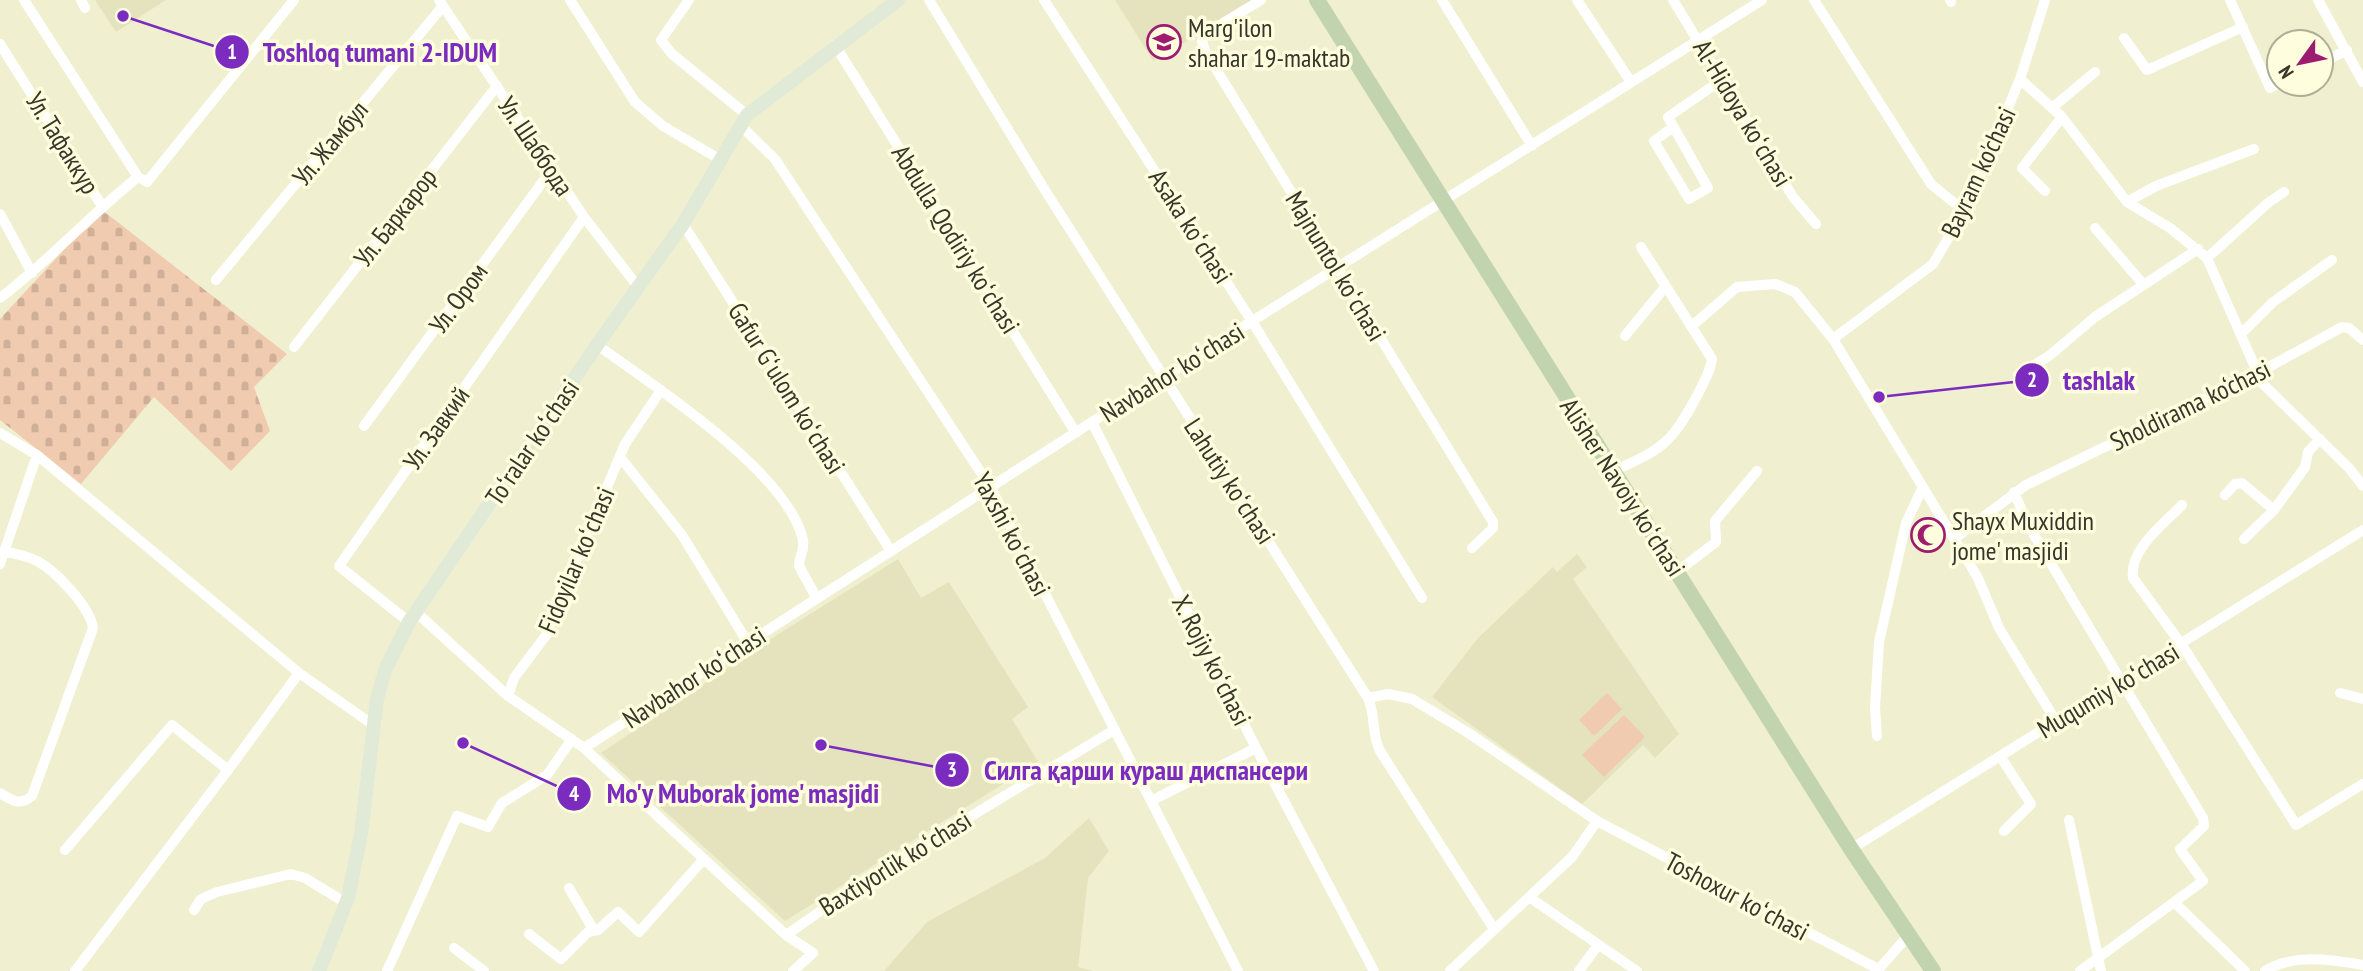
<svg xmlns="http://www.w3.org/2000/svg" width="2363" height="971" font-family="'PT Sans Narrow',sans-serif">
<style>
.built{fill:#e4e3be}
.cemetery{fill:url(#cemetery-stones)}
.pitch{fill:#f1cbaf}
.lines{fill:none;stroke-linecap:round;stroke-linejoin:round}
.minor{stroke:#fff;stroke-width:10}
.secondary{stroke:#e0ead7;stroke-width:14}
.primary{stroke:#c2d4af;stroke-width:16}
.labels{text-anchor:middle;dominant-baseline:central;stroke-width:7;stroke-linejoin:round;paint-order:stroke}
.poi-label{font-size:26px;fill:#36362a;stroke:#fefdde;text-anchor:start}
.street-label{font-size:26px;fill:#36362a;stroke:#fefdde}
.leader{fill:none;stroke:#7b2cbf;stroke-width:2.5}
.callout-dot{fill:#7b2cbf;stroke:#fefdde;stroke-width:2.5}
.mark-label{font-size:21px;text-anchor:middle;font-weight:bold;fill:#fff}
.callout-label{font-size:28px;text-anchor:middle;font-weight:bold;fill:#7b2cbf;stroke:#fefdde;stroke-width:7;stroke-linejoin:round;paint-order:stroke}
</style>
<defs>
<pattern id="cemetery-stones" width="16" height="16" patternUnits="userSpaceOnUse" patternTransform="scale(1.75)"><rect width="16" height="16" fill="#f1cbaf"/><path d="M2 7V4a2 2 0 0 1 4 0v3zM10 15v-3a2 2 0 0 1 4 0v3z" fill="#cfaf97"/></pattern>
</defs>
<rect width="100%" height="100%" fill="#f0f0d1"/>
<path class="built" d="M95,0H166L116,32Z
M1115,0H1257L1153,61Z
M1577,554L1587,567L1573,579L1679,734L1655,758L1643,745L1582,804L1432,697L1478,638L1553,567L1557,572Z
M898,559L921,598L949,582L1028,707L1012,719L1038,762L785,921L601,753L783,631Z
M1089,818L1109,851L1088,878L1078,967L1093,971H884L927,922L1045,858Z"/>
<path class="cemetery" d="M97,206L287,354L254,387L270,431L231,471L154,397L81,484L0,420V319L61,253Z"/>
<path class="pitch" d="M1607,693L1622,709L1594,736L1579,720Z
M1624,715L1645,737L1604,777L1582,755Z"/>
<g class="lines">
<path class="minor" d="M24,0L138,177L147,182L294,0
M81,0L85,8
M439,0L584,217L639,288
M570,0L635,102L663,126L721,160
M689,0L661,40L672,54L747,115
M929,0L1043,187L1368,698C1376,716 1371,733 1380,751L1494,929
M1044,0L1253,323L1422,598
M1261,0L1205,34L1202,41L1205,51L1493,522V528L1472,548
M1442,0L1532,146
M1577,0L1631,82
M1673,0L1793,197L1816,224
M1814,0L1931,184L1953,202L1966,208
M1950,0L1951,2
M2230,0L2270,88L2279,83
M2318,0L2363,82
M2124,38L2147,70L2243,27
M0,44L102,206
M835,45L1076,433
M2321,63L2347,50
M2020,79L2062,117L2127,202L2170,228L2207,258L2262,383L2349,468L2363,486
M2053,107L2095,72
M740,125L775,159L991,488L1238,971
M1672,128L1654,141L1689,199L1708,188L1668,117L1723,79
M2045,191L2022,168L2062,117
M2127,202L2156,186L2254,149
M0,214L32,273
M683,224L891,551
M2095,228L2143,284
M2207,258L2268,203L2284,192
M216,280L443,6
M0,298C49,261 90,215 138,177
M1693,325L1737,287L1775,284L1795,292L1833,339L1978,578L1999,628L2056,721
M2241,334L2273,302L2332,260
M1625,336L1665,287
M1833,339L1933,264L1966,208L2020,79L2045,0
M597,345C653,385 788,472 803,540C805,551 799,557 799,566L816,597
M294,347L497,86
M2018,375L2049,356L2095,317L2198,249
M1092,422L1256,748L1374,971
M364,426L552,169
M0,433L37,455L299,673
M620,457L682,535L748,643
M1613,471C1664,449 1672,442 1698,394C1704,381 1710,373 1712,359L1641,247
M2014,492L2028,525L2203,818L2204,826L2180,849L2203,881L2080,971
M2225,495L2235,484L2242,483L2274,510L2305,467L2308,452L2320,439
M2182,505C2164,524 2129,549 2133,578L2182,645L2296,825L2363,784
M1954,539L2026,485L2258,373L2342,327L2349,328L2363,340
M2244,539L2274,510
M0,564L37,455
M1678,571L1716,542L1715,521L1757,471
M416,612L508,696L584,748L786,935L813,953L793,971
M409,622L339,566L584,217
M2340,693L2363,699
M508,696L514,678L547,634L562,585L577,559L625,444L661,390
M1368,698L1388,694L1412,699L1467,732L1597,821L1878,969
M1877,736L1875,708L1879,642L1906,523L1922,489
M584,748L1092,422L1762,0
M2000,756L2031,804L2004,831
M228,770L299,673L372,724
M0,793C13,801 19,806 32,796L93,628C90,607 56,571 37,561C27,556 15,554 4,551
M1151,801L1256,748
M2069,820L2101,971
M1851,849L2363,530
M65,850L172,725L228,770L75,971
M569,888L593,929
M1529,897L1637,971
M2175,903L2245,971
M194,910L201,899L217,892L291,874L305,878L346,903
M529,934L561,959L588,932L598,930L618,912L639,932L703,860
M786,935L865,880L1114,730
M454,948L484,971
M387,971L457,816L488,827L502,803L547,775L572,739
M1450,971L1572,857L1597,821
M1579,971L1598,945
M1877,971L1908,936
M2265,971C2294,953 2332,960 2363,965"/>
<path class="secondary" d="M319,971L348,898L361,834L377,699L385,670L409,622L597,345L683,224L747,115L898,0"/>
<path class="primary" d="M1317,0L1851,849L1933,971"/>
</g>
<defs>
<g id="school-ring" transform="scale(1.75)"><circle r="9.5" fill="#fefdde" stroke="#9e1c6f" stroke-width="1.5"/><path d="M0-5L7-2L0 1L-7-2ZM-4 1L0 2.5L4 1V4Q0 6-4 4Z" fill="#9e1c6f"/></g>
<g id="mosque-ring" transform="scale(1.75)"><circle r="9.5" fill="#fefdde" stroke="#9e1c6f" stroke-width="1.5"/><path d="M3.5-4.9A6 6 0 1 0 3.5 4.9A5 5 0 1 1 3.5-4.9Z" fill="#9e1c6f"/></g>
</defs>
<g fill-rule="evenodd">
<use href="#school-ring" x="1164" y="42"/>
<use href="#mosque-ring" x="1928" y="535"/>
</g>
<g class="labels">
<g class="poi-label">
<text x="1188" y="27">Marg'ilon<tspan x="1188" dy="30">shahar 19-maktab</tspan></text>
<text x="1952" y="520">Shayx Muxiddin<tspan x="1952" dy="30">jome' masjidi</tspan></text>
</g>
<g class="street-label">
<text transform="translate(1743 113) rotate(59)">Al-Hidoya koʻchasi</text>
<text transform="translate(63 143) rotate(58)">Ул. Тафаккур</text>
<text transform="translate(330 143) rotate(-50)">Ул. Жамбул</text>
<text transform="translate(536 146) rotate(56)">Ул. Шаббода</text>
<text transform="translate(1978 172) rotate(-65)">Bayram ko'chasi</text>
<text transform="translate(395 217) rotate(-52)">Ул. Баркарор</text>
<text transform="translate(1191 226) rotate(57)">Asaka koʻchasi</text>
<text transform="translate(956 239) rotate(58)">Abdulla Qodiriy koʻchasi</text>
<text transform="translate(1336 266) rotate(59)">Majnuntol koʻchasi</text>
<text transform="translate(458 298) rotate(-54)">Ул. Ором</text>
<text transform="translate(1172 372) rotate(-32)">Navbahor koʻchasi</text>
<text transform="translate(787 388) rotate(58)">Gafur Gʻulom koʻchasi</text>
<text transform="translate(2190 405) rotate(-26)">Sholdirama ko‘chasi</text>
<text transform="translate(436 428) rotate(-55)">Ул. Завкий</text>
<text transform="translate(532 442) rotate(-56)">Toʻralar koʻchasi</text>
<text transform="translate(1230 481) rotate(57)">Lahutiy koʻchasi</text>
<text transform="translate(1623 487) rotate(57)">Alisher Navoiy koʻchasi</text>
<text transform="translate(1012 534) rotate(62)">Yaxshi koʻchasi</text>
<text transform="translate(576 560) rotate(-67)">Fidoyilar koʻchasi</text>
<text transform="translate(1212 660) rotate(63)">X. Rojiy koʻchasi</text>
<text transform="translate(694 677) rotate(-33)">Navbahor koʻchasi</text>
<text transform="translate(2108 690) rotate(-31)">Muqumiy koʻchasi</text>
<text transform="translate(895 863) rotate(-32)">Baxtiyorlik koʻchasi</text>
<text transform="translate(1737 896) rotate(28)">Toshoxur koʻchasi</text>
</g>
</g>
<path class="leader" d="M123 16L232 52M1879 397L2032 380M821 745L952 770M463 743L574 794"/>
<g class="callout-dot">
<circle cx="123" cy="16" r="7"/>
<circle cx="1879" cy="397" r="7"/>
<circle cx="821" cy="745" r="7"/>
<circle cx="463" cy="743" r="7"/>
<circle cx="232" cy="52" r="18"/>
<circle cx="2032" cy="380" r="18"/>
<circle cx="952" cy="770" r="18"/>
<circle cx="574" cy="794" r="18"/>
</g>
<g class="mark-label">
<text x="232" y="59">1</text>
<text x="2032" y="387">2</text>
<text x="952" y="777">3</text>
<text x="574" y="801">4</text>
</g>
<g class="callout-label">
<text x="380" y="62">Toshloq tumani 2-IDUM</text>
<text x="2099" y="390">tashlak</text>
<text x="1146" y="780">Силга қарши кураш диспансери</text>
<text x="743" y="803">Mo'y Muborak jome' masjidi</text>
</g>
<g transform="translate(2300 63) rotate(237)"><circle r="33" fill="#fefdde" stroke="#aead96" stroke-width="2"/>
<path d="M0-5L12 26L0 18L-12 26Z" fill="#9e1c6f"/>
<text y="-10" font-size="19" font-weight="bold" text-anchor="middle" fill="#36362a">N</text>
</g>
</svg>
